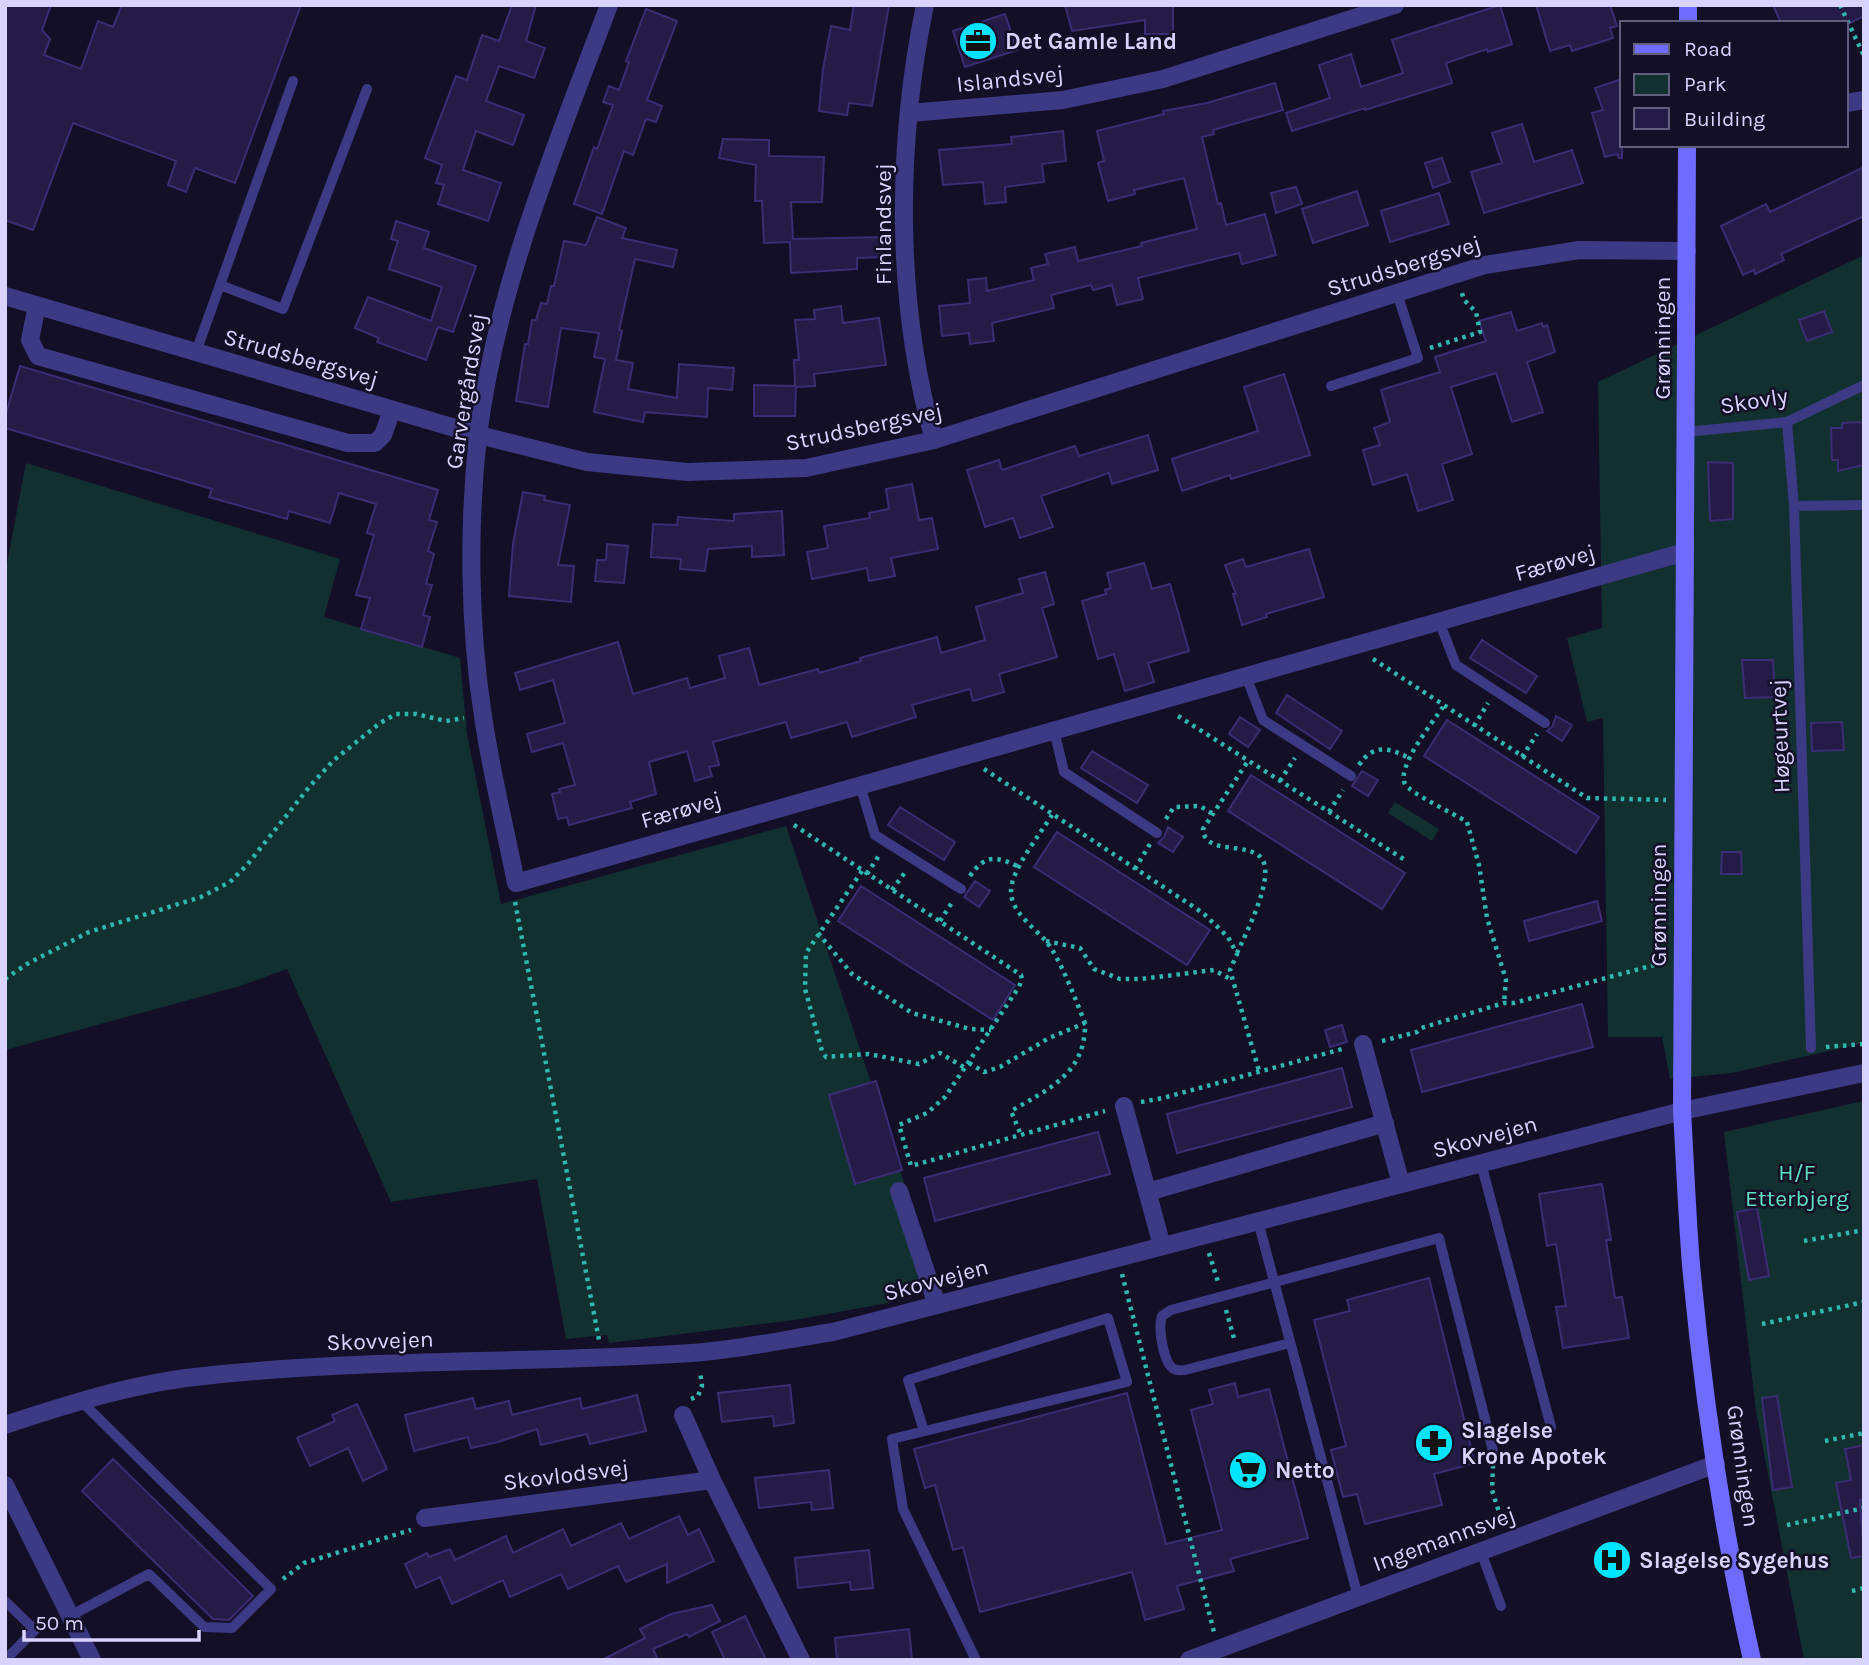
<svg xmlns="http://www.w3.org/2000/svg" width="1869" height="1665" font-family="Karla,sans-serif">
<style>
.green{fill:#12302f}
.building{fill:#241b47;stroke:#3b2d73;stroke-width:2}
.lines{fill:none;stroke-linecap:round;stroke-linejoin:round}
.path{stroke:#2fb8b0;stroke-width:4.5;stroke-dasharray:3.5 5;stroke-linecap:butt}
.service{stroke:#3d3a85;stroke-width:10}
.minor{stroke:#3d3a85;stroke-width:18}
.tertiary{stroke:#3d3a85;stroke-width:18}
.secondary{stroke:#6f6bff;stroke-width:18}
.labels{text-anchor:middle;dominant-baseline:central;stroke-width:5;stroke-linejoin:round;paint-order:stroke}
.poi-label{font-size:23px;font-weight:bold;fill:#d9d4ff;stroke:#130f26;text-anchor:start}
.street-label{font-size:23px;fill:#d9d4ff;stroke:#130f26}
.park-label{font-size:23px;fill:#5fe0c0;stroke:#130f26}
</style>
<rect width="100%" height="100%" fill="#130f26"/>
<path class="green" d="M1864,255V1043L1732,1073L1670,1079L1662,1037H1608L1603,718L1587,722L1567,638L1602,628L1598,382Z
M26,463L340,559L324,617L460,658L467,734L501,904L786,826L937,1282L891,1292L893,1302L795,1320L609,1343L607,1335L566,1339L537,1179L391,1202L287,969L240,986L5,1050V574Z
M1395,802L1439,829L1432,841L1388,813Z
M1864,1101V1660H1804L1756,1412L1724,1132Z"/>
<path class="building" d="M5,5H51L42,30L50,39L44,55L81,69L98,21L113,27L122,5H301L235,183L195,168L186,192L168,185L176,161L73,123L33,230L5,220Z
M512,5H536L526,41L545,48L534,78L499,66L486,101L524,115L513,145L476,131L463,170L501,183L488,221L438,204L444,185L436,183L442,165L425,158L456,76L467,80L482,35L499,41Z
M854,5H889L872,106L849,103L847,115L819,111L823,69L831,26L850,30Z
M1065,5H1173V34H1145V20L1072,31Z
M1500,5L1512,44L1488,52L1487,49L1446,63L1452,83L1365,110V108L1292,131L1286,113L1330,98L1319,65L1351,54L1361,87L1403,73L1392,40Z
M1536,5H1610L1617,26L1610,28L1613,38L1572,51L1570,45L1550,51Z
M1773,5H1864V16L1850,23H1781Z
M646,9L677,21L647,100L662,106L656,122L646,119L633,155L624,151L602,214L574,204L594,147L597,149L613,105L603,102L609,86L619,90L629,62L626,61Z
M1005,14L1017,50L965,67L953,31Z
M1622,79V158H1619L1617,154L1605,157L1592,113L1603,110L1595,88Z
M1275,83L1283,110L1213,130L1214,134L1202,137L1218,204L1221,203L1226,225L1265,214L1276,255L1242,264L1239,253L1138,278L1143,299L1117,305L1112,285L1093,290L1091,285L1051,295L1054,308L992,323L994,341L970,344L969,333L942,336L939,306L970,303L968,280L986,278L987,291L1034,280L1031,268L1048,264L1045,254L1075,247L1078,261L1142,246L1141,243L1197,229L1184,178L1134,190L1135,194L1108,201L1098,163L1104,161L1097,131L1164,114L1163,111L1207,103Z
M1522,124L1534,162L1572,150L1583,183L1484,213L1471,172L1502,163L1492,133Z
M1063,131L1066,161L1042,164L1044,182L1005,187L1006,202L985,204L983,182L943,185L939,150L1012,144L1011,137Z
M723,139L769,140V156L824,157L822,202H791L793,239L883,237L884,257L857,258V269L791,273L790,242L764,243L762,201H755L756,165L719,158Z
M1442,158L1450,182L1433,188L1425,163Z
M1864,167V216L1781,254L1784,260L1755,274L1754,270L1743,275L1721,226L1766,204L1770,212Z
M1296,187L1302,204L1276,213L1271,193Z
M1357,191L1368,225L1313,243L1302,209Z
M1439,193L1449,224L1390,242L1381,211Z
M597,217L626,228L622,238L677,250L673,267L635,259L619,330L622,331L616,360L633,363L628,389L677,398L679,364L734,368L732,390L708,388L707,417L645,412L643,422L594,412L605,359L594,357L599,333L561,328L548,407L516,401L525,344H528L532,320H536L541,303L547,304L551,286H554L564,241L586,245Z
M396,221L429,232L424,248L476,266L453,332L438,327L426,360L377,342L379,338L355,328L368,297L431,321L442,287L389,269L398,241L391,239Z
M841,306L843,323L879,318L886,365L814,374L815,386L796,387L795,416H754V385L795,386L794,360H799L795,320L815,319L814,310Z
M1824,311L1832,332L1807,341L1799,320Z
M1511,312L1517,331L1542,323L1543,327L1547,325L1555,352L1527,362L1543,412L1512,422L1496,373L1451,387L1472,454L1442,464L1453,500L1418,511L1407,474L1373,485L1363,450L1380,445L1374,428L1390,422L1381,390L1440,372L1435,357L1486,341L1479,321Z
M20,366L438,490L429,520L437,522L428,551L434,554L426,584L432,585L423,615L430,617L422,647L361,629L370,598L356,595L374,535L367,533L376,504L339,493L330,523L289,511L287,519L209,497L212,489L5,428V417Z
M1284,374L1310,455L1231,479L1230,475L1182,491L1172,459L1258,431L1244,387Z
M1864,422V465L1838,471V460H1832L1831,428H1842V423Z
M1148,435L1158,470L1112,484L1109,473L1041,496L1053,527L1020,538L1013,518L985,527L967,470L999,460L1002,470L1075,446L1079,456Z
M1708,462L1733,463V519L1710,521Z
M912,484L919,520L932,518L938,549L891,558L895,576L869,581L867,568L812,579L807,552L828,548L824,526L870,518L869,513L889,509L886,489Z
M523,492L545,496L544,500L570,505L558,565L574,566L571,602L509,596L513,544Z
M782,511L784,555L752,557V546L708,549L705,571L680,569L681,559L651,557L653,524L677,525L678,517L734,521V514Z
M607,544L628,546L624,583L595,581L597,560H606Z
M1309,549L1324,597L1266,614L1267,617L1242,625L1233,594H1236L1225,565L1243,559L1246,567Z
M1144,563L1152,589L1170,584L1189,651L1148,663L1154,682L1125,691L1114,654L1098,659L1082,601L1106,594L1105,590L1111,588L1107,573Z
M1045,572L1054,604L1042,608L1057,657L999,674L1004,692L973,701L970,689L912,705L916,717L852,737L847,722L791,738L786,722L713,742L719,765L709,767L712,776L695,781L687,751L649,762L656,794L630,802L632,808L569,825L567,817L558,819L552,794L560,792L559,789L575,785L563,743L532,752L527,734L565,723L553,680L520,690L515,673L618,642L633,694L687,678L690,688L725,678L719,656L749,648L759,685L818,669L819,673L861,661L860,658L937,637L941,653L985,640L976,607L1023,593L1019,579Z
M1482,640L1537,676L1526,693L1470,658Z
M1742,660H1773L1775,697L1745,698Z
M1287,695L1342,731L1330,749L1276,713Z
M1556,716L1572,725L1562,741L1547,731L1552,727Z
M1240,717L1260,730L1248,747L1229,734Z
M1447,720L1599,817L1576,853L1424,756Z
M1842,722L1844,750L1812,751L1811,723Z
M1092,751L1148,785L1137,803L1081,768Z
M1362,771L1378,780L1368,796L1352,786Z
M1251,775L1405,873L1382,909L1228,811Z
M900,807L955,842L944,860L888,825Z
M1168,827L1183,837L1173,852L1158,843L1164,837Z
M1057,832L1210,930L1187,965L1034,867Z
M1722,852H1741L1742,874H1721Z
M975,881L990,891L979,907L964,897Z
M861,886L1015,985L993,1020L838,921Z
M1597,901L1602,921L1529,941L1524,921Z
M1582,1004L1593,1047L1422,1092L1411,1050Z
M1342,1025L1347,1042L1330,1047L1325,1030Z
M1342,1068L1352,1107L1177,1153L1167,1114Z
M876,1081L902,1170L855,1184L829,1095Z
M1098,1132L1110,1174L935,1221L924,1178Z
M1602,1184L1611,1240H1606L1615,1298L1622,1297L1629,1338L1563,1348L1556,1307L1566,1306L1556,1244L1547,1246L1539,1194Z
M1757,1208L1769,1276L1749,1280L1737,1212Z
M1429,1278L1475,1463L1434,1474L1442,1505L1365,1524L1357,1494L1343,1497L1331,1450L1346,1446L1314,1320L1350,1311L1347,1300Z
M1235,1383L1238,1397L1269,1389L1308,1538L1230,1559L1234,1571L1177,1586L1184,1609L1145,1620L1132,1572L980,1612L963,1547L953,1550L935,1485L925,1488L914,1449L1127,1393L1166,1544L1222,1530L1191,1410L1213,1404L1209,1390Z
M790,1385L794,1423L774,1426L773,1416L722,1422L718,1393Z
M637,1395L646,1431L590,1444L587,1434L541,1445L537,1429L498,1442L471,1448L468,1437L414,1451L405,1415L473,1398L476,1409L509,1401L512,1415L580,1398L582,1409Z
M1777,1396L1792,1487L1773,1490L1762,1398Z
M357,1404L387,1469L363,1481L348,1448L310,1466L297,1438L335,1421L332,1415Z
M1864,1445V1499L1860,1500L1864,1556L1851,1558L1836,1483L1851,1480L1845,1449Z
M113,1459L253,1596L229,1620L213,1619L82,1491Z
M829,1470L833,1508L812,1510L811,1502L759,1508L755,1478Z
M679,1516L688,1535L699,1529L714,1561L667,1583V1564L626,1582L618,1566L568,1589L561,1574L510,1597L503,1580L452,1604L440,1577L416,1588L405,1564L427,1553L429,1557L450,1549L455,1560L506,1536L513,1553L563,1529L571,1546L621,1523L629,1539Z
M869,1550L873,1588L851,1590L850,1582L798,1588L795,1558Z
M712,1605L720,1621L689,1637L687,1634L653,1649L658,1660H602L645,1638L640,1629L671,1614Z
M745,1616L766,1660H725L712,1632Z
M909,1629L912,1660H837L835,1638Z"/>
<g class="lines">
<path class="path" d="M1840,5L1864,56
M1430,348L1480,332L1476,312L1464,300L1461,290
M1373,659L1587,798L1666,800
M1443,707C1433,722 1396,767 1405,784C1411,794 1455,814 1467,822L1479,865L1487,918L1506,980L1504,1003
M1178,716L1405,860
M1474,726L1488,703
M1522,757L1537,734
M1359,765C1373,744 1388,747 1409,758
M984,769L1203,913L1228,937L1237,954L1230,970L1259,1071
M1280,781L1295,758
M1329,812L1343,790
M1052,815C1041,833 1010,871 1011,892C1011,911 1033,927 1045,940C1060,957 1076,1001 1085,1023
M1166,819L1174,807L1200,806L1213,814
M794,825L1021,975L1022,979L1019,987L945,1097L927,1113L899,1125L911,1166L1105,1111
M1135,869L1150,844
M862,871L806,953L805,989L822,1051L826,1057L869,1054L919,1064L940,1053L965,1068
M867,874L880,854
M970,876C985,854 997,856 1019,867
M892,890L906,871
M515,902L599,1340
M940,921L953,901
M818,933L852,974L912,1013L970,1029L991,1030
M1046,941L1080,948L1094,969L1120,979H1141L1214,970L1232,980
M1237,953C1246,933 1275,878 1262,859C1250,841 1204,856 1203,829L1248,761
M5,979L27,964L89,932L201,897L230,882L247,865L310,786L334,760L380,723L396,714H416L446,721L464,718
M1382,1041L1417,1032L1421,1028L1504,1003H1514L1665,962
M1826,1047L1864,1044
M969,1063L984,1072L1000,1067L1049,1038L1085,1023C1086,1073 1049,1089 1011,1111L1021,1135
M1141,1102L1163,1098L1346,1048
M1804,1241L1864,1230
M1209,1253L1218,1282
M1122,1274L1214,1632
M1226,1310L1235,1342
M1762,1324L1864,1302
M691,1399L698,1396L702,1386L700,1371
M1825,1441L1864,1433
M1493,1465L1492,1490L1503,1525
M1787,1525L1864,1508
M283,1579L304,1563L411,1530
M1852,1591L1864,1588"/>
<path class="service" d="M220,285L283,309L367,89
M196,352L293,81
M1331,386L1418,358L1397,293
M1787,422L1794,506L1811,1048
M1686,432L1787,422L1864,385
M1794,506L1864,505
M1439,621L1456,665L1545,723
M1246,676L1263,720L1351,776
M1054,730L1064,772L1157,833
M860,785L875,835L961,889
M1481,1163L1551,1427
M1258,1221L1358,1597
M1290,1343L1185,1370C1181,1370 1177,1371 1174,1369C1163,1363 1158,1327 1162,1316L1171,1310L1439,1238L1493,1451
M924,1431L908,1380L1108,1318L1127,1382L892,1439L903,1509L976,1660
M1481,1552L1501,1606
M5,1601L35,1630L5,1660
M70,1616L149,1574L204,1627L232,1628L271,1589L80,1400"/>
<path class="minor" d="M609,5C556,146 497,285 478,436C468,525 469,627 483,716C491,772 505,827 516,883L1685,552
M925,5C896,145 895,303 934,440
M1846,103L1864,100
M910,113L1063,100L1163,79L1395,5
M5,296L479,435L587,462L687,472L806,468L934,440L1485,265L1579,250L1687,251
M37,305L30,340L38,356L348,443H375L383,435L392,410
M1363,1044L1401,1184
M1124,1106L1162,1246
M899,1191L937,1305
M1148,1192L1385,1123
M683,1415L712,1480L801,1660
M5,1425C65,1405 132,1384 195,1377C360,1358 526,1364 692,1353C739,1350 787,1339 833,1332L1682,1111L1864,1073
M5,1485L92,1660
M425,1518L712,1480"/>
<path class="tertiary" d="M1189,1660L1716,1464"/>
<path class="secondary" d="M1688,23V5
M1687,145L1682,1111C1685,1162 1687,1214 1691,1265C1703,1396 1723,1532 1752,1660"/>
</g>
<defs>
<g id="office-disc" transform="scale(2.0125)"><circle r="9.5" fill="#00e5ff" stroke="#130f26"/><path d="M-6-3h4V-5.5h4V-3h4V5H-6ZM-1-4.5V-3h2v-1.5ZM-6 0V1H6V0Z" fill="#111"/></g>
<g id="pharmacy-disc" transform="scale(2.0125)"><circle r="9.5" fill="#00e5ff" stroke="#130f26"/><path d="M-2-6h4v4h4v4h-4v4h-4v-4h-4v-4h4Z" fill="#111"/></g>
<g id="supermarket-disc" transform="scale(2.0125)"><circle r="9.5" fill="#00e5ff" stroke="#130f26"/><path d="M-6-5.5h2.5l.6 2H6L4.5 2H-2.5L-4.4-4H-6ZM-1.5 3.2a1.3 1.3 0 1 0 .1 0ZM3 3.2a1.3 1.3 0 1 0 .1 0Z" fill="#111"/></g>
<g id="hospital-disc" transform="scale(2.0125)"><circle r="9.5" fill="#00e5ff" stroke="#130f26"/><path d="M-5-5h3v3.5h4V-5h3V5h-3V1.5h-4V5h-3Z" fill="#111"/></g>
</defs>
<g fill-rule="evenodd">
<use href="#office-disc" x="978" y="41"/>
<use href="#pharmacy-disc" x="1434" y="1443"/>
<use href="#supermarket-disc" x="1248" y="1470"/>
<use href="#hospital-disc" x="1612" y="1560"/>
</g>
<g class="labels">
<g class="poi-label">
<text x="1005" y="41">Det Gamle Land</text>
<text x="1461" y="1430">Slagelse<tspan x="1461" dy="26">Krone Apotek</tspan></text>
<text x="1275" y="1470">Netto</text>
<text x="1639" y="1560">Slagelse Sygehus</text>
</g>
<g class="street-label">
<text transform="translate(1010 79) rotate(-6)">Islandsvej</text>
<text transform="translate(883 224) rotate(-90)">Finlandsvej</text>
<text transform="translate(1404 266) rotate(-17)">Strudsbergsvej</text>
<text transform="translate(1662 338) rotate(-90)">Grønningen</text>
<text transform="translate(301 358) rotate(16)">Strudsbergsvej</text>
<text transform="translate(466 391) rotate(-81)">Garvergårdsvej</text>
<text transform="translate(1754 401) rotate(-9)">Skovly</text>
<text transform="translate(864 427) rotate(-12)">Strudsbergsvej</text>
<text transform="translate(1555 563) rotate(-16)">Færøvej</text>
<text transform="translate(1780 736) rotate(-92)">Høgeurtvej</text>
<text transform="translate(681 810) rotate(-16)">Færøvej</text>
<text transform="translate(1658 905) rotate(-90)">Grønningen</text>
<text transform="translate(1485 1137) rotate(-15)">Skovvejen</text>
<text transform="translate(936 1280) rotate(-15)">Skovvejen</text>
<text transform="translate(380 1341) rotate(-2)">Skovvejen</text>
<text transform="translate(1743 1466) rotate(82)">Grønningen</text>
<text transform="translate(566 1475) rotate(-7)">Skovlodsvej</text>
<text transform="translate(1444 1539) rotate(-20)">Ingemannsvej</text>
</g>
<g class="park-label">
<text x="1797" y="1172">H/F<tspan x="1797" dy="26">Etterbjerg</tspan></text>
</g>
</g>
<rect width="1869" height="1665" fill="none" stroke="#d9d4ff" stroke-width="14"/>
<rect x="1620" y="21" width="228" height="126" fill="#130f26" stroke="#625e7d" stroke-width="2"/>
<rect x="1634" y="44" width="35" height="10" fill="#6f6bff" stroke="#625e7d" stroke-width="2"/>
<text x="1684" y="56" font-size="21" fill="#d9d4ff">Road</text>
<rect x="1634" y="74" width="35" height="21" fill="#12302f" stroke="#625e7d" stroke-width="2"/>
<text x="1684" y="91" font-size="21" fill="#d9d4ff">Park</text>
<rect x="1634" y="108" width="35" height="21" fill="#241b47" stroke="#625e7d" stroke-width="2"/>
<text x="1684" y="126" font-size="21" fill="#d9d4ff">Building</text>
<path d="M24 1630v10h175v-10" fill="none" stroke="#d9d4ff" stroke-width="3.5"/>
<text x="35" y="1630" font-size="21" fill="#d9d4ff" stroke="#130f26" stroke-width="5" paint-order="stroke">50 m</text>
</svg>
